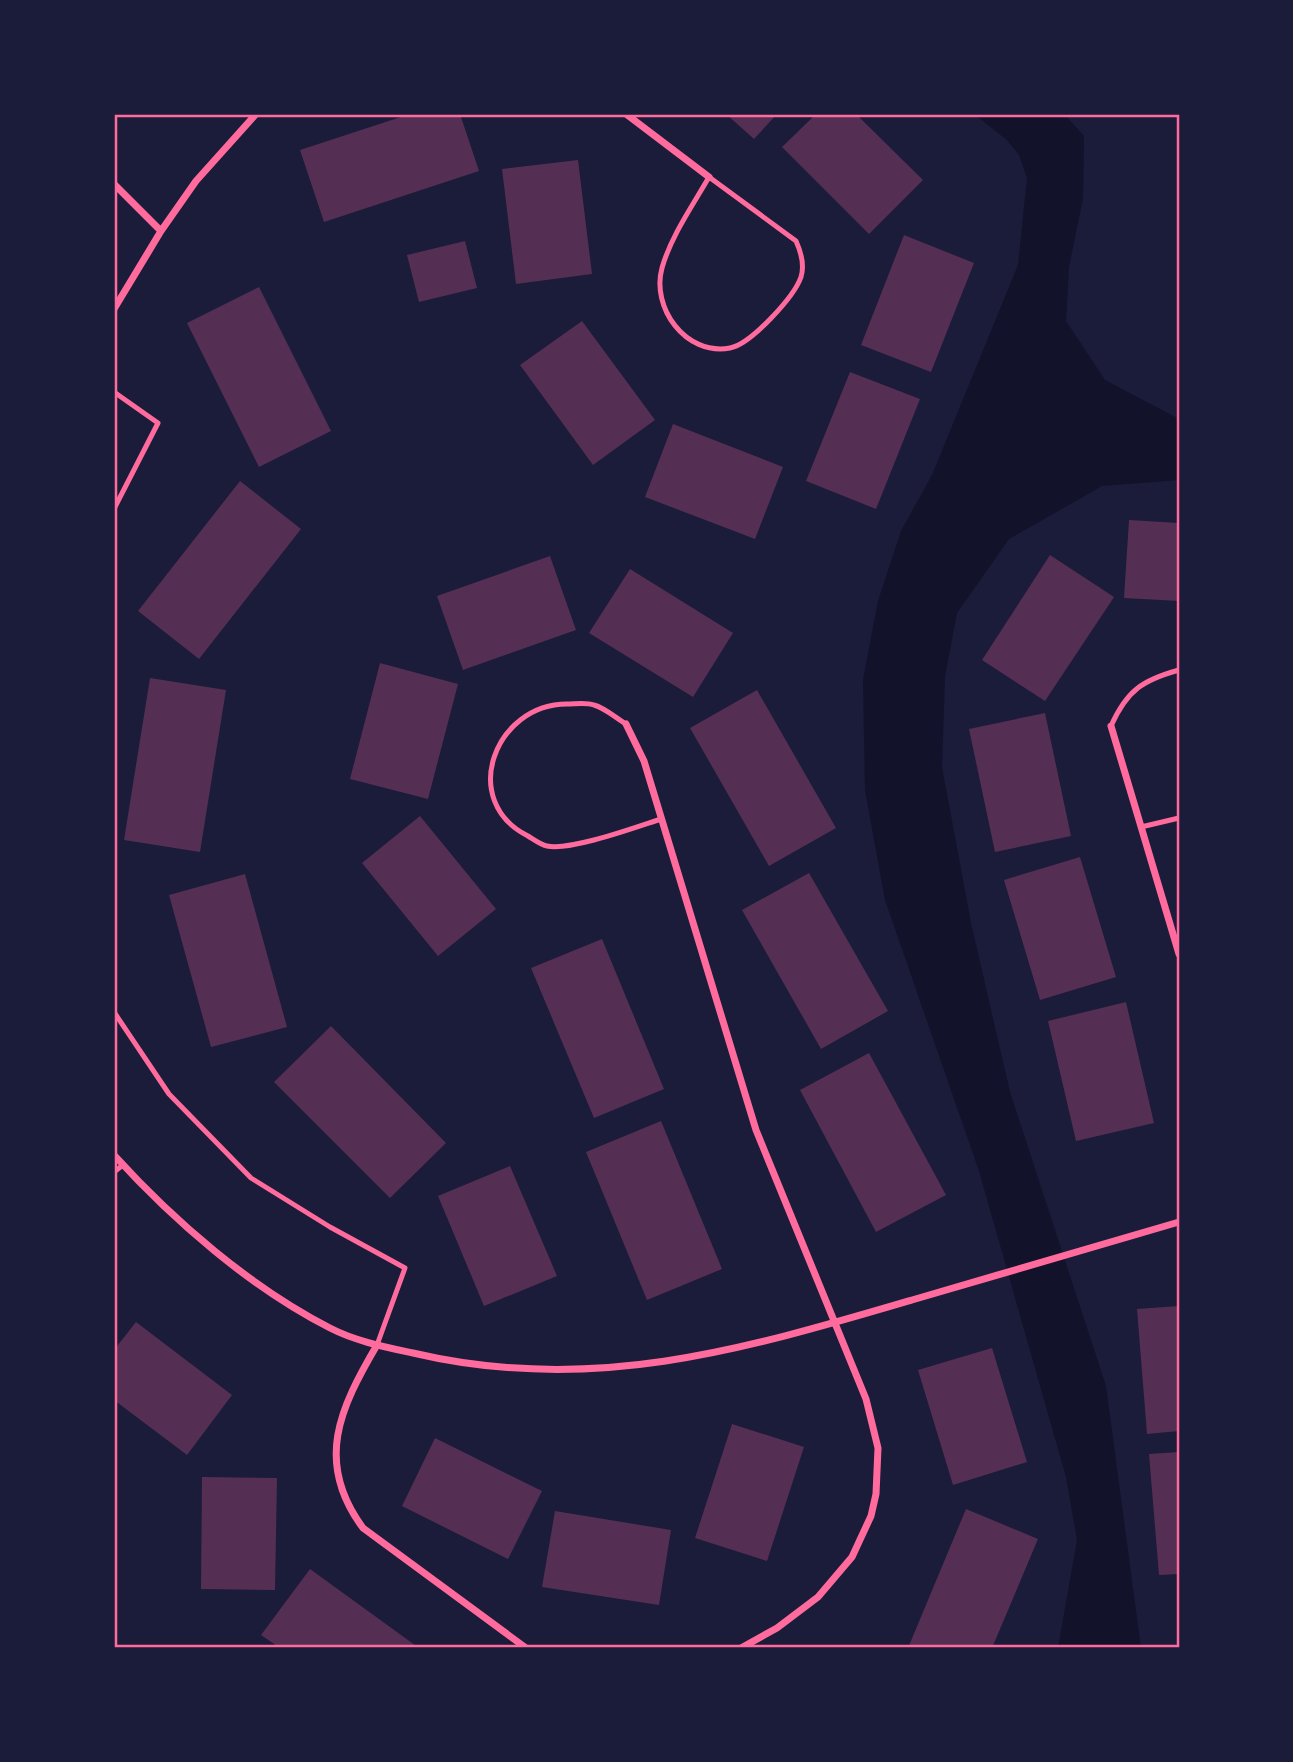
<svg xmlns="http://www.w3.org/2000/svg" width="1293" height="1762" font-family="'Asap Condensed',sans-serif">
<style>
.water{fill:#12122b}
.building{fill:#542f53}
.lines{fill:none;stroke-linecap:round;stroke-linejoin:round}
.path{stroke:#ff6b9d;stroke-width:4.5}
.service{stroke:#ff6b9d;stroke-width:5}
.minor{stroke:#ff6b9d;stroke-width:7}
.neatline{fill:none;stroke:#ff6b9d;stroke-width:2.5}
</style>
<rect width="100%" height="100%" fill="#1b1b3a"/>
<path class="water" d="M974,114H1064L1084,136L1083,198L1069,267L1066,321L1105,380L1179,419V480L1102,486L1009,539L957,613L945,676L942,767L971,923L1010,1092L1106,1386L1141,1648H1058L1077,1540L1066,1477L979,1171L885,900L865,790L863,680L878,601L901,531L932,475L1018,265L1027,178L1019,155L1007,140Z"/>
<path class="building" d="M410,114H460L479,171L324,222L300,150Z
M726,114H777L754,139Z
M816,114H856L923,180L869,234L782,147Z
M578,160L592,274L516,284L502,169Z
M904,235L974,263L931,372L861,345Z
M465,241L477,288L419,302L407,255Z
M259,287L331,431L259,467L187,323Z
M582,321L655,420L593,465L520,365Z
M850,372L920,399L876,509L806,481Z
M673,424L783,467L755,539L645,497Z
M240,481L301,529L199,659L138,611Z
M1129,520L1179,523V601L1124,598Z
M1050,555L1114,597L1045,701L982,660Z
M550,556L576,630L463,670L437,596Z
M630,569L733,633L693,697L589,633Z
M380,663L458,684L428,799L350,779Z
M150,678L226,690L200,852L124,840Z
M757,690L836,828L769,866L690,728Z
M1045,713L1071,836L995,852L969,729Z
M420,816L496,909L438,956L362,863Z
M1080,857L1116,977L1040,1000L1004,880Z
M809,873L888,1011L821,1049L742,910Z
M245,874L287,1027L211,1047L169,895Z
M602,939L664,1089L594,1118L531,968Z
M1126,1002L1154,1123L1076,1141L1048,1021Z
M331,1026L446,1143L390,1198L274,1082Z
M869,1053L946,1195L876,1232L800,1090Z
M661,1121L722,1269L647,1300L586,1152Z
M510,1166L557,1276L484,1306L438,1196Z
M1179,1306V1431L1147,1434L1137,1309Z
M136,1322L232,1395L187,1455L114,1400V1350Z
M992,1348L1027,1462L953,1485L918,1370Z
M732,1424L804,1447L767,1561L695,1538Z
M435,1438L542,1491L508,1559L402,1506Z
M1179,1452V1574L1159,1575L1149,1454Z
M202,1477L277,1478L275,1590L201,1589Z
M966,1509L1038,1539L992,1648H908Z
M555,1511L671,1530L659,1605L542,1587Z
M310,1569L419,1648H280L261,1635Z"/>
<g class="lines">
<path class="path" d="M114,1647L117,1648"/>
<path class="service" d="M709,177L796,241C801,252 805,264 801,277C794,297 751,344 730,348C685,356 651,307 662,268C671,236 693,205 709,177Z
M114,392L158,423L114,509
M626,724C616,718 605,708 594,705C586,702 575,704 567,704C495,704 458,801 528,836C533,839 541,845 547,846C571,851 636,827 661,819
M1111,726C1127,690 1143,680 1179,670
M1141,827L1179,818
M114,1012L169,1094L251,1178L330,1227L405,1268L377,1345
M114,1172L123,1165"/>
<path class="minor" d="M626,114L709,177
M114,184L161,231
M114,309L161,231L196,181L256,114
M626,724L644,761L756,1130L866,1399L878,1448L876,1494L871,1516L852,1557L818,1597L777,1628L741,1648
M1111,726L1179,954
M114,1155C174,1221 250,1287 330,1328C355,1341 385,1347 413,1353C591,1395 742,1350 912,1300C1001,1274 1090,1248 1179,1222
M377,1345C340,1408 314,1462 363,1528L526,1648"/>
</g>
<rect width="1293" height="1762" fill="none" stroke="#1b1b3a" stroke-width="231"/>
<rect x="116" y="116" width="1062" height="1530" class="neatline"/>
</svg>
